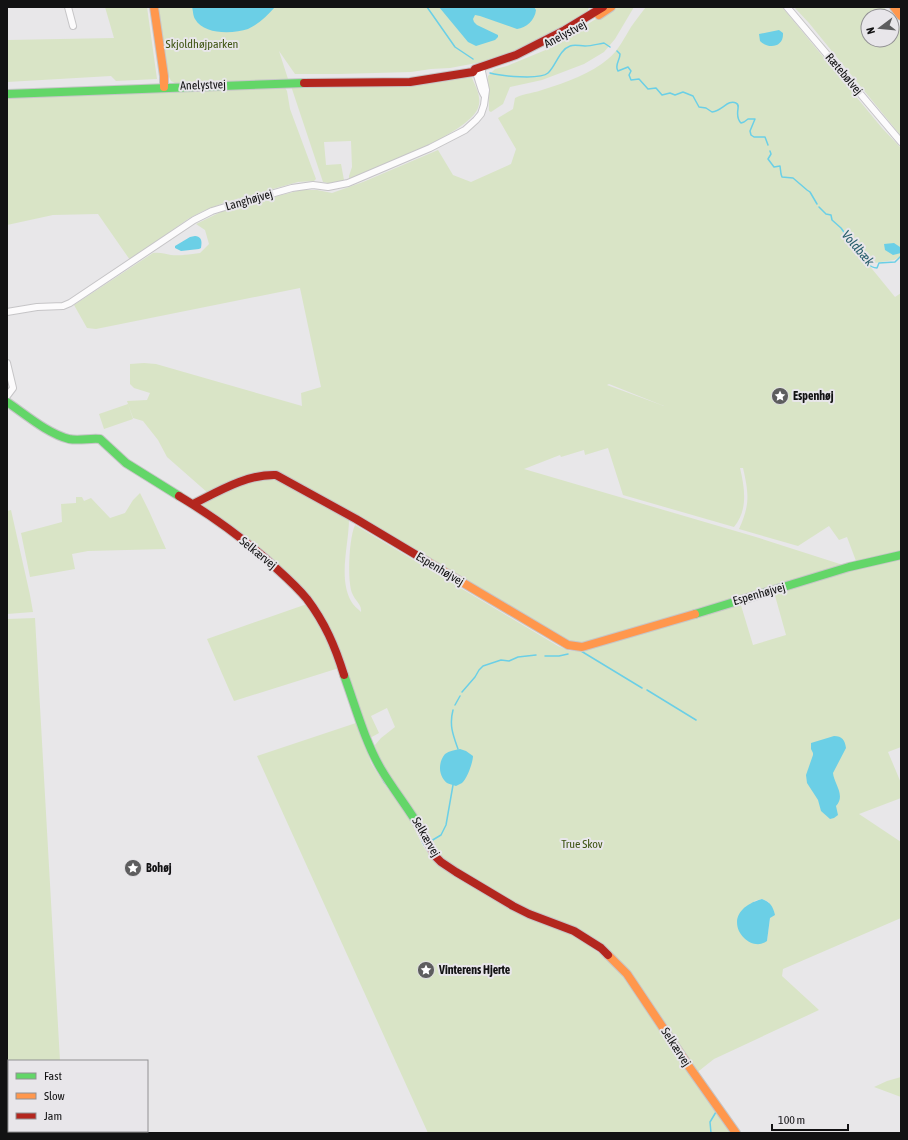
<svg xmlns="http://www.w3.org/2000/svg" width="908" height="1140" font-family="'Asap Condensed',sans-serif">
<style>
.green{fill:#d9e4c6;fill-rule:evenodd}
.water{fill:#6bcfe6}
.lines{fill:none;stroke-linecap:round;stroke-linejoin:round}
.stream{stroke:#6bcfe6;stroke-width:1.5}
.street-casing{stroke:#c6c5c7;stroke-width:8}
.fast-casing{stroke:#c6c5c7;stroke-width:10}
.slow-casing{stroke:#c6c5c7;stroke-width:10}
.jam-casing{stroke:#c6c5c7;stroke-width:10}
.street{stroke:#fcfbfc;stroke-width:6}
.fast{stroke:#63d668;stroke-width:8}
.slow{stroke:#ff974d;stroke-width:8}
.jam{stroke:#b3261e;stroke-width:8}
.labels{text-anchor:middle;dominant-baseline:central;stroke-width:4;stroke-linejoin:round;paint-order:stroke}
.street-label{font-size:12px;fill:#121213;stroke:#e8e6ea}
.park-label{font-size:12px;fill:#3f5413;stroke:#e8e6ea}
.poi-label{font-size:12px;font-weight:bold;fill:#121213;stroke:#e8e6ea;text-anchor:start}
.water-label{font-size:13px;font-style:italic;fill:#265d6b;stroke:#e8e6ea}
</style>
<rect width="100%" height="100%" fill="#e8e7e9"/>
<path class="green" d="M105,7H147L157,79L116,81L111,76L7,82V40L114,38Z
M157,7H589L587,13L556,31L518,50L482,62L450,68L431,69L411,72L339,74H295L279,51L288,79L175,83L171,81L167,73Z
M615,7H634L615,39L604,52L584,64L542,80L510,87L503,104L491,112L489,111L488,76L495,69L507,66L548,49Z
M646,7H782L882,128L901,148V256L894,260L868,264L895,297L901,293V551L856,561L847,537L839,540L829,526L798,546L739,529C750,505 749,494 743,468H740C745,489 748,510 734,527L623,495L608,448L585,455L584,450L561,457L560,455L524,469L756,537L843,565L593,640L580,643H569L334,504L305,486L278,472L271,471L262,472L208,493L167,457L158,440L143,421L133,418L127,401L147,400L150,393L134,388L130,384V364L144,363L156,364L302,406L301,393L321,387L300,288L96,329L87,328L74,305L153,253C160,252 165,254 171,255C181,256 191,254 200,253L209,244L205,230L196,224L227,209L301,190H317L332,193L363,182L438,150L453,175L471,182L511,164L516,149L498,118L513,109L515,98C525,93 535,93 545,89C565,83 592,73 608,59C619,50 624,38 631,27C636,20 641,13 646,7ZM609,384L664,406L607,385Z
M794,7H884L890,16H868V40H892V19L901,30V136L809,23Z
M466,77L472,78C476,87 482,98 478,108C468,134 377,167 349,179V176L352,167L351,141L324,142L326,165L341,164L344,180L333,184L323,182L291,86L381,87L436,83Z
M284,86L287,91L290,109L316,179L314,181L298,182L226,202L203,211L188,219L130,260L98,214L53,215L7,225V98Z
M128,404L133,419L104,429L99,414Z
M258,477L278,478L349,519C349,544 338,578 351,601C353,605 358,609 361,612C362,604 355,601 352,593C347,580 349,538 355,525L558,646L570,651L584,650L740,602L753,645L786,635L774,592L901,557V747L888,752L901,783V798L859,814L901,842V918L783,969L782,976L819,1010L714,1059L695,1074L614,957L533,913L474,879L440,858L384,766L376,750L375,745L381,738L395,727L387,708L371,716L379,733L370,738L337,644L327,622L312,600L201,505L202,503ZM762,899L769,902L770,918L767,941L754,901Z
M140,493L149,511L166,549L88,551L72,554L75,569L30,577L21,533L62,522L61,504L76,503V497H82L84,501L91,498L110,518L125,513L133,500Z
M11,510L30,595L33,612L7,614V511Z
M307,604L333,648L339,668L234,701L207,639Z
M35,618L60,1061H9V1131H73V1133H7V619Z
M359,722L371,763L387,788L407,814L423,846L432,859L446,871L525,917L568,931L583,941L617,967L632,987L733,1133H428L257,756Z
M901,1077V1097L874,1087L887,1081Z"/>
<path class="water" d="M192,7H275C267,16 259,24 248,29C233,34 204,35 195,19C193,16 193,10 192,7Z
M439,7H534L536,10C535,20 526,28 517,29L480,16L475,15L473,19L474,22L477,25L498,35V37L495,40L476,46L468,42Z
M779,30L783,33C784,47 769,50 760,41L759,34Z
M195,236C202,237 202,241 201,248L199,249L181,251L175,248V246L190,237Z
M894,243L900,247L901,253L893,255L885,250L884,244Z
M834,736C842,736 845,740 846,748L833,773C834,784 846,795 836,806L838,815L834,818L830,819L821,811L818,800L807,783L806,775L813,755V753L811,749V743Z
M460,749L466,751L473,756C473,762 467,779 462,783C460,784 458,785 456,786C453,785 449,784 447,783C438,776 438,762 445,754C449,751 455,750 460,749Z
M762,899C770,902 773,906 775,915L770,918L767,941C748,956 713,913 762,899Z"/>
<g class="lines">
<path class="stream" d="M427,7L455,47L473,59
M617,51L620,54C620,61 614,65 618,71L628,67L631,71L629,75L631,80L639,79L648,89L656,88L662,95L670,93L675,95L683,92L693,96L699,107L706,108L712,112C722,111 728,99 736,103C742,105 733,115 741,123L744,122L748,119H755L750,131L751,135L754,137H765L768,145
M490,73C501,76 540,80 548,73C556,66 559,50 570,46C575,44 580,46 585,46C591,46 598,44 604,43L610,47
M770,151L771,154L768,159L774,167L780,166L781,174L782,177L793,178L807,190L810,192L817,204
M819,207L826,214L831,215L832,220L841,228L851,242L855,244L859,252L862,253C865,260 869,268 877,268L879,263L895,262L901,256
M581,651L642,688
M545,656H559L568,654
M647,690L696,720
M462,692L475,677L479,670L483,666L501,660L509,661L518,657L536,655
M455,705L460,696
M453,710C449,725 453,735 458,749
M361,732L366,745
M369,753L384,782L393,792
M419,834L424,845
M431,841L441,835L446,825L453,785
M711,1133L710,1122L716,1112"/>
<g class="street-casing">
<path id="street" d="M68,7L73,26
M787,7L901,142
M475,69L482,91L484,95
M7,312L37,307L63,306L70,303L194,220L212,211L225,207L292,188L313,185L328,187L348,183L430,148L465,130L476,120L481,114L484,105L486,90L481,67
M7,363L13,388L7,396"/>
</g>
<g class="fast-casing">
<path id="fast" d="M7,94L304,83
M7,402C25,414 48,434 69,439C79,441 90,438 100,439L126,463L179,496
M695,614L849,567L901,555
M344,675C355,705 365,742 381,769C394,791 410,810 423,833"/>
</g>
<g class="slow-casing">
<path id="slow" d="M154,7L164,76V87
M894,7L901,16
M599,15L611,7
M428,562L568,645L582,647L695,614
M608,955L627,974L690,1068L736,1133"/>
</g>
<g class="jam-casing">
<path id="jam" d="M304,83L410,82L473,72L475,69L516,55L565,30L603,7
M179,496C214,517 247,541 277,569C287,578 298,588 307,599C325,623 335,646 344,675
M193,504C219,491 247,474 276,475L356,519L428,562
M423,833L435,856L441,862L456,872L513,906L529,914L574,931L601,948L608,955"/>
</g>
<use href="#street" class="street"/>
<use href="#fast" class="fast"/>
<use href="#slow" class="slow"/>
<use href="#jam" class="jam"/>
</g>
<defs>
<g id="sight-disc" transform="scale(0.9)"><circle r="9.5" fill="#5d5d5e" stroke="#e8e6ea"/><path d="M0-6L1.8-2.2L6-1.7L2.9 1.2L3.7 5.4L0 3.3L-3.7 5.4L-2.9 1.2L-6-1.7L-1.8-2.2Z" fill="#fff"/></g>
</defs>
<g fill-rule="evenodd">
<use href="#sight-disc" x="780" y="396"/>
<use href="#sight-disc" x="133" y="868"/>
<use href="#sight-disc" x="426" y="970"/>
</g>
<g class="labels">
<g class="street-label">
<text transform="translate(565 34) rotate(-28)">Anelystvej</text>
<text transform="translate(844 74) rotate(50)">Rætebølvej</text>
<text transform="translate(203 85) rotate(-2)">Anelystvej</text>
<text transform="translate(249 200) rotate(-16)">Langhøjvej</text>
<text transform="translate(258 553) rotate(39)">Selkærvej</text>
<text transform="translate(440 569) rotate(31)">Espenhøjvej</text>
<text transform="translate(759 594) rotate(-16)">Espenhøjvej</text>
<text transform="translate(426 837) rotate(60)">Selkærvej</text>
<text transform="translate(676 1047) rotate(57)">Selkærvej</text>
</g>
<g class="park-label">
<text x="202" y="44">Skjoldhøjparken</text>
<text x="582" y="844">True Skov</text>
</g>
<g class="poi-label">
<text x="793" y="396">Espenhøj</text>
<text x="146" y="868">Bohøj</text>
<text x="439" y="970">Vinterens Hjerte</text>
</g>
<g class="water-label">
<text transform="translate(858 248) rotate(49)">Voldbæk</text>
</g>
</g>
<rect width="908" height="1140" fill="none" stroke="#121213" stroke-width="16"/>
<rect x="8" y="1060" width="140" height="72" fill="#e8e6ea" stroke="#929194"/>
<rect x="16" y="1073" width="20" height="6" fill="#63d668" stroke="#929194"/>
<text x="44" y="1080" font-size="12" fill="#121213">Fast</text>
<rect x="16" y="1093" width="20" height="6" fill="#ff974d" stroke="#929194"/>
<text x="44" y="1100" font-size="12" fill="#121213">Slow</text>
<rect x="16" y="1113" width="20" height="6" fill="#b3261e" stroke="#929194"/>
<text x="44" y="1120" font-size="12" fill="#121213">Jam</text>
<g transform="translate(880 28) rotate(254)"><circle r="19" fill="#e8e6ea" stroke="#929194"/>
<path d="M0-3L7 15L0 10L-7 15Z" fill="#5d5d5e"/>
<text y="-6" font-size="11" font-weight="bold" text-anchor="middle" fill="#121213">N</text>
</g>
<path d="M772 1124v6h76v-6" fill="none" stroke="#121213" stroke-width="2"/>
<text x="778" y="1124" font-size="12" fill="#121213" stroke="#e8e6ea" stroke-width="3" paint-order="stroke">100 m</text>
</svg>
